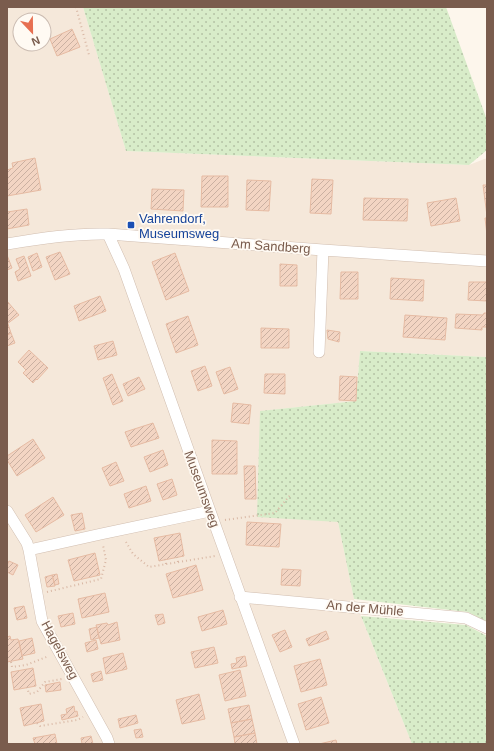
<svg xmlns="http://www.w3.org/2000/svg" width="494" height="751" font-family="Arial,sans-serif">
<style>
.residential{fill:#f5e8da;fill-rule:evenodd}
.grass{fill:url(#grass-dots)}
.building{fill:url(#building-hatch);stroke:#e6bba3}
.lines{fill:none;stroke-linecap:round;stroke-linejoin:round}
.minor-casing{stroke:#d1beb0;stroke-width:12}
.path{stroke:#d9b8a5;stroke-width:2;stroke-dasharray:1 3;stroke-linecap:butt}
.minor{stroke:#fff;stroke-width:11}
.transit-dot{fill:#1a4fb4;stroke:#fffaf3;stroke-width:1.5}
.labels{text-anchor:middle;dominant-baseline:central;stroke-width:3.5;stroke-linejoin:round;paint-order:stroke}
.transit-label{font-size:13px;fill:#164399;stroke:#fffaf3;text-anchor:start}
.street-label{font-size:13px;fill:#7a5c4d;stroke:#fffaf3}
</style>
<defs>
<pattern id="grass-dots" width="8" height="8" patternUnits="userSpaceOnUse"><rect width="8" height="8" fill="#d8ecc9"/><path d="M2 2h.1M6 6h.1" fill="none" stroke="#b4c2a5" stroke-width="1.8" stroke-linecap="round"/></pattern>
<pattern id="building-hatch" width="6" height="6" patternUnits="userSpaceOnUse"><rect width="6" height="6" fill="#f3d5c3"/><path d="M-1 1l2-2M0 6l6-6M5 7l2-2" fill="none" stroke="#cab0a1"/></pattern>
</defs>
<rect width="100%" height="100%" fill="#fdf6ec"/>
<path class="residential" d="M7,7H83L126,151L469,165L487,158V357L360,351L356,401L261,411L338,522L354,599L412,744H7ZM20,20H44V44H20Z"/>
<path class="grass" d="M83,7H446L487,120V150L469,165L126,151Z
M360,351L487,357V622L468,612L354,599L338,522L257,517L260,411L356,401Z
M361,616L466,625L487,636V744H412Z"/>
<path class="building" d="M72,29L80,47L57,56L50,39Z
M35,158L41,190L7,196V170L13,168L12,163Z
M202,176H228V207H201Z
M312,179L333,180L331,214L310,213Z
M247,180L271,181L269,211L246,210Z
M483,185H487V216Z
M152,189L184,190L183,211L151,209Z
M364,198L408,199L407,221L363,220Z
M456,198L460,221L431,226L427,203Z
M27,209L29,225L7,229V212Z
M485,218H487V235Z
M60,252L70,274L55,280L46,257Z
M37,253L42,267L33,271L28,257Z
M175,253L189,291L166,300L152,262Z
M7,255L12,268L7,270Z
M24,256L31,276L18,281L15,272L20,269L16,259Z
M280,264L297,265V286H280Z
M341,272H358V299H340Z
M391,278L424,280L423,301L390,299Z
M469,282H487V301L468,300Z
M100,296L106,311L79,321L74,306Z
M7,301L19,315L7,324Z
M484,313H487V327H482V330L455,328L456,314L483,315Z
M405,315L447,318L445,340L403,337Z
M188,316L198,345L176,353L166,324Z
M7,324H8L11,333L7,335Z
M261,328L289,329V348H261Z
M327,330L340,332L339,342L328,339Z
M11,333L15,343L7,346V335Z
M113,341L117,355L98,360L94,346Z
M29,350L48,368L37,380L36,379L33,383L23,373L26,370L18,362Z
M205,366L212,386L198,391L191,371Z
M230,367L238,389L224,394L216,372Z
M112,374L123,401L113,405L103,378Z
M265,374H285V394L264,393Z
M340,376L357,377L356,401L339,400Z
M139,377L145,389L128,396L123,384Z
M233,403L251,405L249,424L231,422Z
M153,423L159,438L131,447L125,432Z
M33,439L45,458L17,476L7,460V456Z
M212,440L237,441V474H212Z
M163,450L168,465L150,472L144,457Z
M116,462L124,481L110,486L102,468Z
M244,466H255L256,499H245Z
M172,479L177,495L163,500L157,484Z
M146,486L151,501L129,508L124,494Z
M53,497L64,515L36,532L25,515Z
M82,513L85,529L75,531L71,515Z
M247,522L281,524L279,547L246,545Z
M180,533L184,556L159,561L154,538Z
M95,553L100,575L74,581L68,560Z
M9,561L18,565L13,575L7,572V565Z
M196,565L203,590L173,598L166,574Z
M282,569L301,570L300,586L281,585Z
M57,574L59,584L55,585L52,575Z
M52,575L55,586L47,587L45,577Z
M105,593L109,612L82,618L78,599Z
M24,606L27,618L17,620L14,608Z
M223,610L227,624L202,631L198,617Z
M73,613L75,624L61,627L58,616Z
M163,614L165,623L158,625L155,615Z
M117,622L120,640L101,644L96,625L107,623L108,625Z
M97,627L99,638L91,640L89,629Z
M285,630L292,647L280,652L272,635Z
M326,631L329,639L309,646L306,639Z
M10,636L11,640L18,639L23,659L7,662V637Z
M32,638L35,653L22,656L19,641Z
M96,640L98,649L87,652L85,643Z
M214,647L218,663L195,668L191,652Z
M123,653L127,669L106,674L103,658Z
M245,656L247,666L232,669L231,664L237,663L236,658Z
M320,659L327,685L301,692L294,666Z
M33,668L36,686L14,690L11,672Z
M240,670L246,696L225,701L219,675Z
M101,671L103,680L93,682L91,674Z
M60,682L61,690L46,692L45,685Z
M199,694L205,719L182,724L176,700Z
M321,697L329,723L306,730L298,704Z
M41,704L44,721L24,726L20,708Z
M249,705L252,719L231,723L228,709Z
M74,706L75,712L77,711L78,716L62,720L61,715L67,714L66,709Z
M136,715L138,723L120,728L118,719Z
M252,719L255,733L234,737L231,723Z
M141,729L143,737L136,738L134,730Z
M255,733L257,744H235L234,737Z
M55,734L57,744H35L33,738Z
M91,736L93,744H82L81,738Z
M336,740L337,744H319Z"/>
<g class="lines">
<g class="minor-casing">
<path id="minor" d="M108,234L124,269L210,511L294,744
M7,244C41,238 74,233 108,234L323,250L487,261
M319,352L323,250
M7,511L27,543L29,550
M240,597L466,618L487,628
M109,744L107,738L42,621L29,550L101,534L210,511"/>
</g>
<path class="path" d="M76,7L89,55
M225,520L275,513L291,494
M126,542L133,554L149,567L215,556
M177,557L178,562
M165,559L166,564
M47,592L101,579L106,560L103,545
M11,662L12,667L26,665L49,656
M27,687L29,694L37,692L45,682L62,679
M37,723L40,726L77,720L83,717"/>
<use href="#minor" class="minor"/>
</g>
<rect class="transit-dot" x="127" y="221" width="8" height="8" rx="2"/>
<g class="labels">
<g class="transit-label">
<text x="139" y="218">Vahrendorf,<tspan x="139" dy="15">Museumsweg</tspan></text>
</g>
<g class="street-label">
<text transform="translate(271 246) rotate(4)">Am Sandberg</text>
<text transform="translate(202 489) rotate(70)">Museumsweg</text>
<text transform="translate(365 608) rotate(5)">An der Mühle</text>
<text transform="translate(60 650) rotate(62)">Hagelsweg</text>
</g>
</g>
<rect width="494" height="751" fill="none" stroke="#7a5c4d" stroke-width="16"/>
<g transform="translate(32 32) rotate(158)"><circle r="19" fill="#fffaf3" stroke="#cabbb1"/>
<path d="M0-3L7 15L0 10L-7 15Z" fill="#e76f51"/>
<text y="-6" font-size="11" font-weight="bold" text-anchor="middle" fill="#7a5c4d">N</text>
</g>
</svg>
